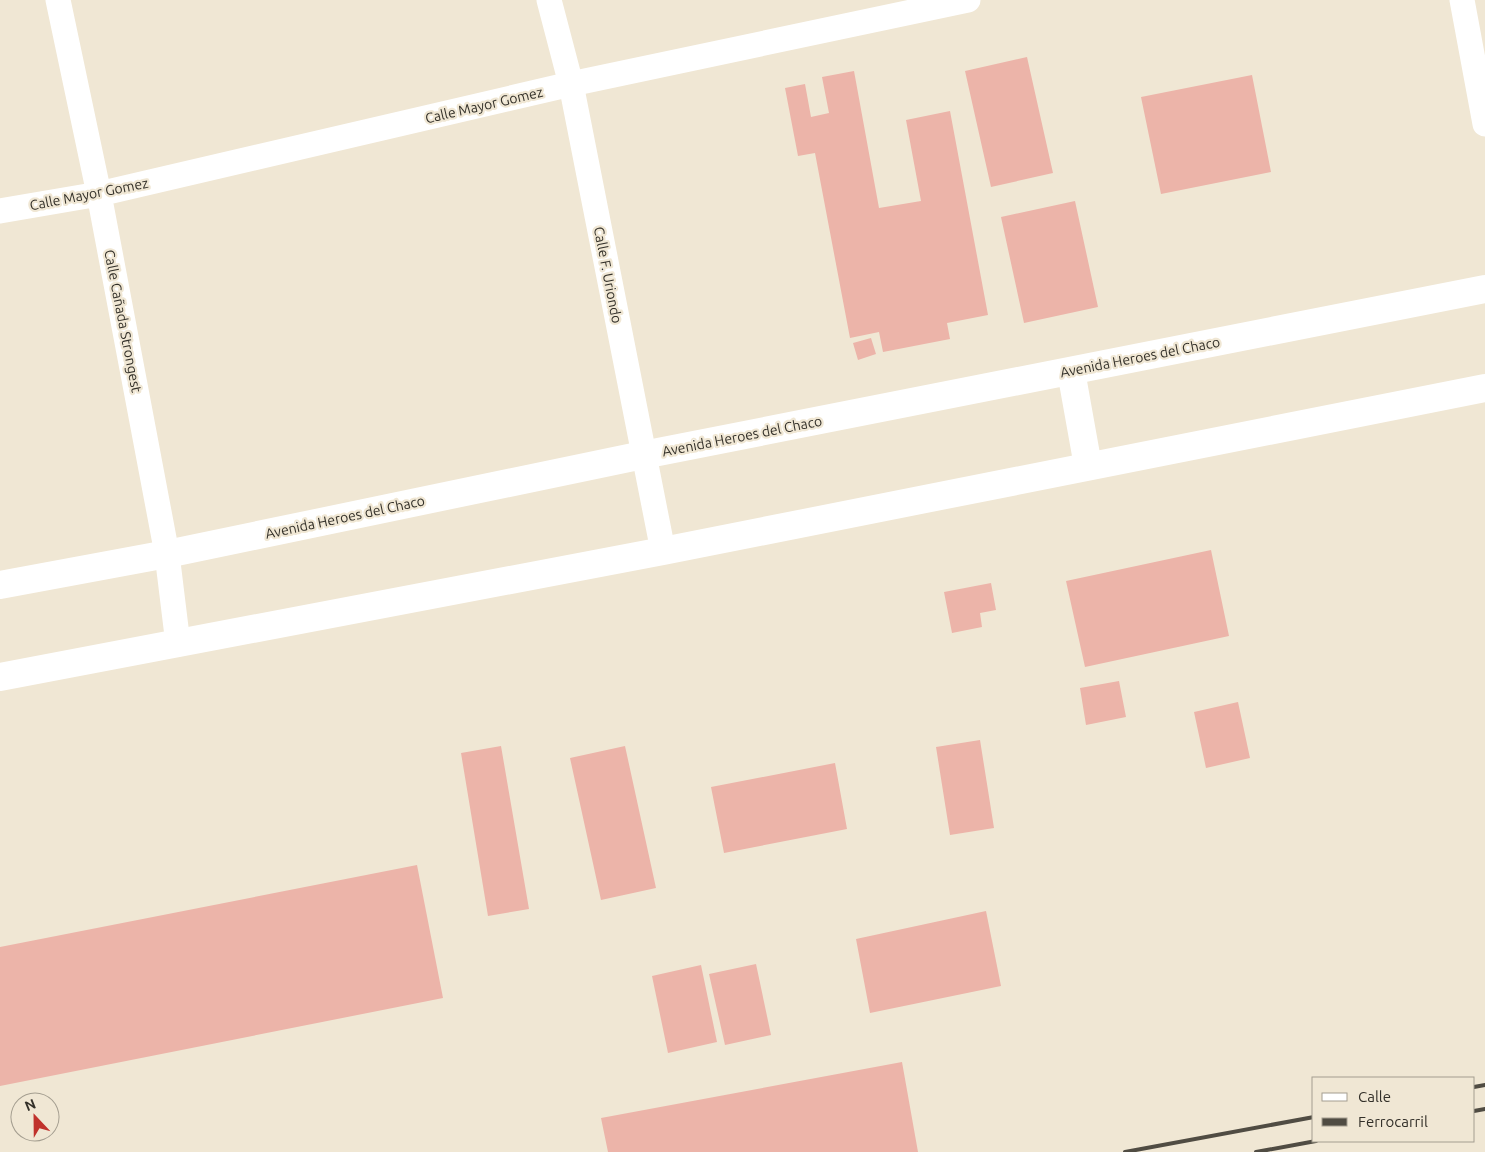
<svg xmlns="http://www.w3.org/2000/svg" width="1485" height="1152" font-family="Ubuntu,sans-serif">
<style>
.building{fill:#ecb4a9}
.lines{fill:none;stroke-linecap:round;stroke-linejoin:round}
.minor{stroke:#fff;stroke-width:25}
.major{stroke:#fff;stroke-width:28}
.rail{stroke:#504c43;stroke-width:4}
.labels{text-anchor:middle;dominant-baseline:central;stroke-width:4.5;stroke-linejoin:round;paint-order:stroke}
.street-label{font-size:14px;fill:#333029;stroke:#f0e7d4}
</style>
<rect width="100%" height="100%" fill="#f0e7d4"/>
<path class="building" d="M1027,57L1053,173L991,187L965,71Z
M854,71L879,208L921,201L906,120L950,111L988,315L947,323L950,339L883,352L879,332L850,338L815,153L798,156L785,88L805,84L811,117L829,113L822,77Z
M1252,75L1271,172L1161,194L1141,97Z
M1075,201L1098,307L1024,323L1001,217Z
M871,338L876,354L858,360L853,343Z
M1211,550L1229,636L1085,667L1066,581Z
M991,583L996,610L980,613L982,627L952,633L944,592Z
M1119,681L1126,717L1086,725L1080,688Z
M1238,702L1250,758L1206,768L1194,712Z
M980,740L994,828L950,835L936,747Z
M501,746L529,909L488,916L461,753Z
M625,746L656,888L601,900L570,758Z
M835,763L847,829L724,853L711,787Z
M417,865L443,998L0,1086V947Z
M986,911L1001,986L870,1013L856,939Z
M756,964L771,1035L725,1045L709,974Z
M701,965L717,1042L668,1053L652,976Z
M902,1062L918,1152H608L601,1118Z"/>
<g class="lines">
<path class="minor" d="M58,0L99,194L167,554L178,644
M549,0L571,84L663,551
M1462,0L1485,124
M0,211L99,194L571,84L968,0"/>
<path class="major" d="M1071,371L1088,466
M0,585L167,554L643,455L1485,289
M0,677L663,551L1485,388"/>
<path class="rail" d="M1474,1087L1485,1085
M1474,1111L1485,1109
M1125,1152L1314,1117
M1256,1152L1316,1141"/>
</g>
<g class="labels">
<g class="street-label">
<text transform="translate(484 105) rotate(-13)">Calle Mayor Gomez</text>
<text transform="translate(89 194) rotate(-11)">Calle Mayor Gomez</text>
<text transform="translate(608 275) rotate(79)">Calle F. Uriondo</text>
<text transform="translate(123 321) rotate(79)">Calle Cañada Strongest</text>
<text transform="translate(1140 357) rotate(-11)">Avenida Heroes del Chaco</text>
<text transform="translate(742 436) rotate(-11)">Avenida Heroes del Chaco</text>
<text transform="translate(345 517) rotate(-12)">Avenida Heroes del Chaco</text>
</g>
</g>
<rect x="1312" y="1077" width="162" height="65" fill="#f0e7d4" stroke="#a49e90"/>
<rect x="1322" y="1093" width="25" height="8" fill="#ffffff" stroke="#a49e90"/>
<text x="1358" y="1102" font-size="15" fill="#333029">Calle</text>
<rect x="1322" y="1118" width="25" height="8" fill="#504c43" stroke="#a49e90"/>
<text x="1358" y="1127" font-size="15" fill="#333029">Ferrocarril</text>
<g transform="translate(35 1117) rotate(338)"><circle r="24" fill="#f0e7d4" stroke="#a49e90"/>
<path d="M0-4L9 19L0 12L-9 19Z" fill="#c0322c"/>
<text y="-8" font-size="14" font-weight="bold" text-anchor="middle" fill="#333029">N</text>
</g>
</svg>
